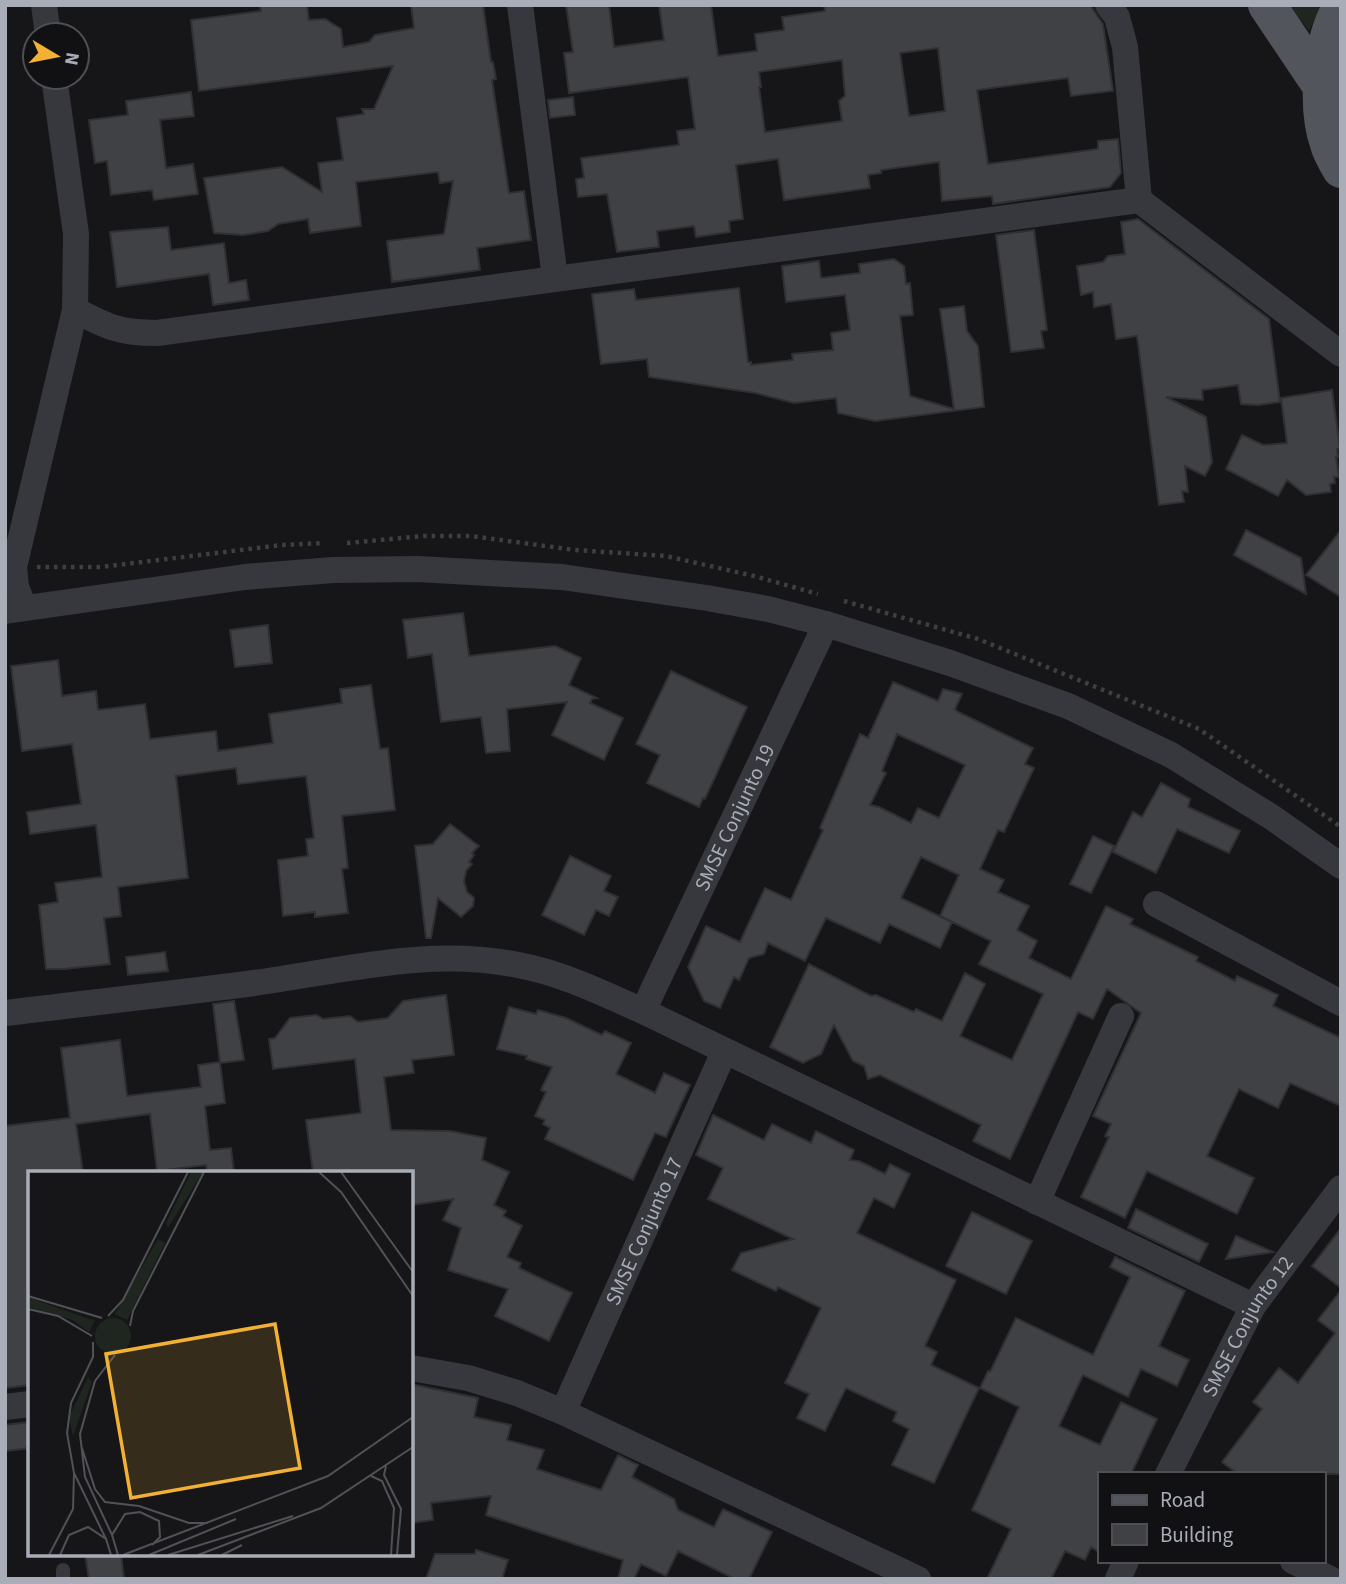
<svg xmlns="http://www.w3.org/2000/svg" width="1346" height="1584" font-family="'Source Sans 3',sans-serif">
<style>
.green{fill:#1e261f}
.building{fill:#404145;stroke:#303034;stroke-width:2;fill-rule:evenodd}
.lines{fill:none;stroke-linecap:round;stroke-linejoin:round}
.path{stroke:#3d3f44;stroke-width:4.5;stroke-dasharray:3.5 5;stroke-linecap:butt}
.service{stroke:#37383d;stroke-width:14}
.minor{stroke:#37383d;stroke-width:26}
.primary{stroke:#53555c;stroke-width:38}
.labels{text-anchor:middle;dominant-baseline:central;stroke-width:5;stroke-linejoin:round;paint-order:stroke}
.street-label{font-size:21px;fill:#a8adb8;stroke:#111113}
.inset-road{fill:none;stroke:#505258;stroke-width:2}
.view{fill:#f2b134;fill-opacity:0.15;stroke:#f2b134;stroke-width:3.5}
.inset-edge{fill:none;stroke:#a8adb8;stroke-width:3.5}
</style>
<rect width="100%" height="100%" fill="#161618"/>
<path class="green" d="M1289,5H1321L1309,31Z"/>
<path class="building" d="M260,5H307L309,20L325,19L341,29L343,47L369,42L375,35L414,28L411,5H483L491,62H493L496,79L492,80L509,193L524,191L531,240L477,248L480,270L392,282L387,241L444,234L453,181L440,183L438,172L356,182L361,226L310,233L308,219L278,224L268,231L243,235L214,233L204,178L282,167L322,192L318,163L343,160L337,118L364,114L362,109H374L393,66L199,91L191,20L261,11Z
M566,5H609L614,47L664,40L659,5H711L718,56L757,51L755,34L784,30L782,17L825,11L824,5H1090L1103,24L1113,91L1071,96L1068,78L977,90L988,164L1098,149V141L1118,139L1121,173L1110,187L993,204L992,196L942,201L939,162L881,170V173L868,175L870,188L784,200L778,159L736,165L743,219L729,221L730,232L696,237L694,226L657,231L659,247L617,252L607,194L578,197L576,179L584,178L581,158L679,145L677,131L695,129L688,77L569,93L564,53L573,52ZM938,48L945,111L909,116L900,53ZM842,60L845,96L839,101L842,121L765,132L759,87H761L759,72Z
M191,92L194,116L160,120L166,168L193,164L198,194L154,200L152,190L111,195L107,161L95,163L89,120L128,115L126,101Z
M573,97L575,115L550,118L548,100Z
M1138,219L1269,319L1280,402L1258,405L1241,404L1238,385L1202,390L1203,400L1166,397L1206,417L1212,462L1205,476L1185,466L1188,492L1182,491L1184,502L1159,505L1137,336L1116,339L1111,304L1094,307L1093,292L1081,295L1077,266L1103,262L1108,256L1125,254L1121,222Z
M168,227L171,250L224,243L229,283L246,280L249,300L213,305L209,274L117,287L110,232Z
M1034,230L1047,330L1041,331L1044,348L1011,352L996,235Z
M894,259L904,266L906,284L910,283L913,315L900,316L910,396L954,409L940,309L964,306L967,331L978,346L984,407L875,421L838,413L836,398L794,403L755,393L649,377L647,359L601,364L592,294L634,289L636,300L739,288L748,362H751V365L793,360L792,354L833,350L831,333L850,330L845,295L786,302L782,266L819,261L821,278L860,273L859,264Z
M1332,390L1340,448L1337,449L1338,457H1336L1339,477H1334L1335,483L1330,484L1331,492L1306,495L1287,480L1278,496L1226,469L1242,435L1263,445L1287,443L1281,398Z
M1246,530L1301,558L1306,594L1234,555Z
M1341,530V597L1306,575Z
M463,613L469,656L555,646L581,658L569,685L597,698L592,699L590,703L623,718L604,760L552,735L567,702L507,709L510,751L486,753L481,717L441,722L432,654L408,658L403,620Z
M268,625L272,663L235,667L230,630Z
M58,660L62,696L96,691L98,710L145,704L150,739L216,731L218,751L273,743L269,714L342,703L340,689L371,685L380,749L388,748L395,810L342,816L348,868L342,869L348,913L315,917V912L283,916L278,860L308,856L306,839L314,838L306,776L238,784L236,768L176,776L188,878L118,887L121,916L104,918L110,964L64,969H46L39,905L58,902L55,883L102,877L96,825L30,834L27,812L81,804L72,744L22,751L11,666Z
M671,671L747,707L705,799L703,798L699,807L647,783L660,755L636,744Z
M893,682L938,701L943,689L962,694L955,709L958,712L1033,748L1025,764L1034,768L1004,832L998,830L980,869L1004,880L998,892L1029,906L1017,930L1037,941L1029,958L1071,979L1106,906L1133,919L1130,924L1198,957L1196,961L1235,981L1237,976L1278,995L1273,1006L1341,1038V1106L1290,1083L1278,1108L1239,1089L1207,1156L1254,1178L1237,1214L1147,1171L1125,1218L1081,1197L1109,1137L1105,1136L1111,1124L1093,1116L1141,1013L1107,989L1093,1019L1078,1012L1010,1159L973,1141L981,1125L880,1075L868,1079L864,1066L853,1061L834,1025L821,1054L803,1063L770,1047L809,964L871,996L876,995L914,1012L916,1009L942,1021L965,973L985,984L960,1036L1012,1060L1043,994L979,964L991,941L940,916L959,875L921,857L901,898L952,922L940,948L889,924L880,943L826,918L805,961L768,943L764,954L749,958L739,980L734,977L720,1008L704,1001L688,967L706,926L740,942L765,888L791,900L823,830L820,828L860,734L868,738ZM897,734L965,765L939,818L918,808L911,823L879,807L870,805L886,773L882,771Z
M1161,783L1190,799L1188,807L1240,831L1229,853L1177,829L1156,873L1113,852L1133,812L1142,817Z
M450,824L479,846L472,853L474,855L469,862L472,864L466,871L464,881L467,892L474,898L473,906L461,917L438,898L431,938H426L415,846L433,844Z
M1093,836L1114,846L1091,893L1070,884Z
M570,856L611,876L604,891L618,897L609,916L596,910L584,935L542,915Z
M165,952L168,971L128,975L126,957Z
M446,995L454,1055L412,1060L414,1073L384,1077L391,1130L450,1131L486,1138L482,1160L509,1172L494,1205L506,1211L503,1216L522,1226L507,1257L521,1263L519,1268L572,1293L549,1341L495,1316L508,1289L448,1270L461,1228L443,1220L453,1199L411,1205V1173H313L306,1120L361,1113L355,1059L273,1069L269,1039L275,1038L290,1018L316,1015L323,1019L350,1016L358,1022L388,1018L403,1001Z
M234,1001L244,1060L220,1063L225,1103L205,1106L210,1150L231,1148L234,1173H207L206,1165L157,1171L150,1114L76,1124L83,1173H30V1385L5,1388V1126L70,1118L61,1048L120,1040L127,1096L201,1087L198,1065L220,1062L213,1004Z
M509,1007L536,1014L538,1010L566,1018L602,1035L605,1031L631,1043L616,1074L655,1093L664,1073L690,1085L666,1137L655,1133L633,1180L545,1139L550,1128L543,1124L545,1120L535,1116L546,1092L541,1090L552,1067L526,1059L527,1056L497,1049Z
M713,1115L764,1140L772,1124L811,1143L816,1131L854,1150L850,1160L859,1161L885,1174L890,1164L910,1174L894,1208L874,1198L857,1233L956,1280L925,1346L937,1352L931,1365L979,1388L934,1483L892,1465L909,1429L893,1421L897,1412L846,1388L825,1431L797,1418L809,1394L785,1383L821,1308L778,1287L776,1291L732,1270L741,1253L793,1239L708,1199L723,1168L696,1155Z
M1136,1209L1208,1244L1199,1262L1128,1228Z
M972,1212L1032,1241L1006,1294L946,1266Z
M1341,1228V1288L1312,1266Z
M1236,1236L1273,1252L1226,1259Z
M1115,1257L1185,1291L1159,1346L1189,1360L1177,1386L1141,1369L1128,1397L1083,1375L1059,1426L1100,1445L1121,1402L1157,1419L1131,1474H1099V1552L1091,1547L1085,1560L1065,1551L1051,1579H987L1011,1529L972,1510L1019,1407L980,1388L988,1371L990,1372L1016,1318L1093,1355L1130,1277L1110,1267Z
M1341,1290V1474H1238L1222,1462L1262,1409L1253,1402L1279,1368L1298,1383L1335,1333L1318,1320Z
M411,1384L478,1398L474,1417L511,1425L507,1440L544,1450L537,1469L601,1490L618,1455L638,1465L632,1477L674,1499L678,1510L714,1527L723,1509L772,1532L749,1579H735L678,1551L666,1576L641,1564L634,1579H618L623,1560L486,1515L491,1496L431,1503L433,1520L411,1523Z
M30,1422V1448L5,1451V1425Z
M476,1550L508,1560L502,1579H426L435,1554H475Z
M85,1554H121L124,1579H89Z"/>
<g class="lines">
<path class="path" d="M347,543L424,536H471L575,550L666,556L754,576L818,594
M37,567H101L282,545L324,543
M844,601L978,639L1199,729L1341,827"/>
<path class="service" d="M63,1570V1579"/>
<g class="minor">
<path d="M44,5L48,35"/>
<path d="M520,5L555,278"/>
<path d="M1108,5L1117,17L1125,47L1139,200"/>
<path d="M75,310C108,327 119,333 157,333L1139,200L1341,354"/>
<path d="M24,607L16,587L14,567L75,310L76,234L54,77"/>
<path d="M5,611L245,577L333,570L417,569L562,577L707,598L768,609L826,624L950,663L1068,706L1171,755L1273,818L1341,866"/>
<path d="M1156,904L1341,1003"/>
<path id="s1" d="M643,1011L826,624"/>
<path d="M5,1013C88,1003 171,994 254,983C341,971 430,947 518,965C562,973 602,993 643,1011L1253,1306"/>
<path d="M1037,1202L1121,1016"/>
<path d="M411,1368L468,1378L517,1393L563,1412L918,1579"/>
<path d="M5,1407L30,1404"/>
<path id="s2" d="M563,1412L724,1052"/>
<path id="s3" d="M1168,1474L1253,1306L1341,1188"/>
<path d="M1293,1561L1330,1579"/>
<path d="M1118,1579L1126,1561"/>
</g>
<path class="primary" d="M1267,5L1320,84
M1341,8C1321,41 1316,108 1329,144C1331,153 1337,161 1341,169"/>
</g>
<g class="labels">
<g class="street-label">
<text stroke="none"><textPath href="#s1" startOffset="214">SMSE Conjunto 19</textPath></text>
<text stroke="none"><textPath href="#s2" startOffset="198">SMSE Conjunto 17</textPath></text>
<text stroke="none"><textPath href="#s3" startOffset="168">SMSE Conjunto 12</textPath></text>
</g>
</g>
<g transform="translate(28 1171)">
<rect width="385" height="385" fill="#161618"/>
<path d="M163,1H175L140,57L138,52ZM130,68L137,72L99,149L87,143ZM0,126L58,147L67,149L61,161L45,149L0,136ZM67 165a18 18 0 1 1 36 0a18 18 0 1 1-36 0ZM60,206L64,211L45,265L41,246Z" fill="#1e261f"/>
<path class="inset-road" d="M291,1L313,21L385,125M313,1L385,101M0,125L74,147M0,138L30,145L64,165M80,145L95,129L160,1M102,155L105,140L176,1M65,171V186L43,232L39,262L46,302L78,368M53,274L67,318L77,331L111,335L161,352H180M358,295L356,304L373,338L369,384M343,305L354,310L366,337L363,384M84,364L57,306L52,263L67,210L87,184M21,384L45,338L46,302M32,384L41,364L60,356L78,368L83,384M90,384L84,364L97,343L112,341L131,350L132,366L124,374M95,384L300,305L385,246M121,384L208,348M140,384L265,345M170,384L293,337L385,276M194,384L214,374"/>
<path class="view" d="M247,153L272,297L103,327L78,183Z"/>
<rect width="385" height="385" class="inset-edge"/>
</g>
<rect width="1346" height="1584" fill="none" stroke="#a8adb8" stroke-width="14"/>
<rect x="1098" y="1472" width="228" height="91" fill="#111113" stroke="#4d4f55" stroke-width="2"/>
<rect x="1112" y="1495" width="35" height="10" fill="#53555c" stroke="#4d4f55" stroke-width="2"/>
<text x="1160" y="1507" font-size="21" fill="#a8adb8">Road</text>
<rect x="1112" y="1524" width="35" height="21" fill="#404145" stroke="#4d4f55" stroke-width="2"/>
<text x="1160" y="1542" font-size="21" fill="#a8adb8">Building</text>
<g transform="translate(56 56) rotate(100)"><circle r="33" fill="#111113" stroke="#4d4f55" stroke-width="2"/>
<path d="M0-5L12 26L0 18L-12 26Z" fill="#f2b134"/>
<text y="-10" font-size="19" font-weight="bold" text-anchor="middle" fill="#a8adb8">N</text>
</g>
</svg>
